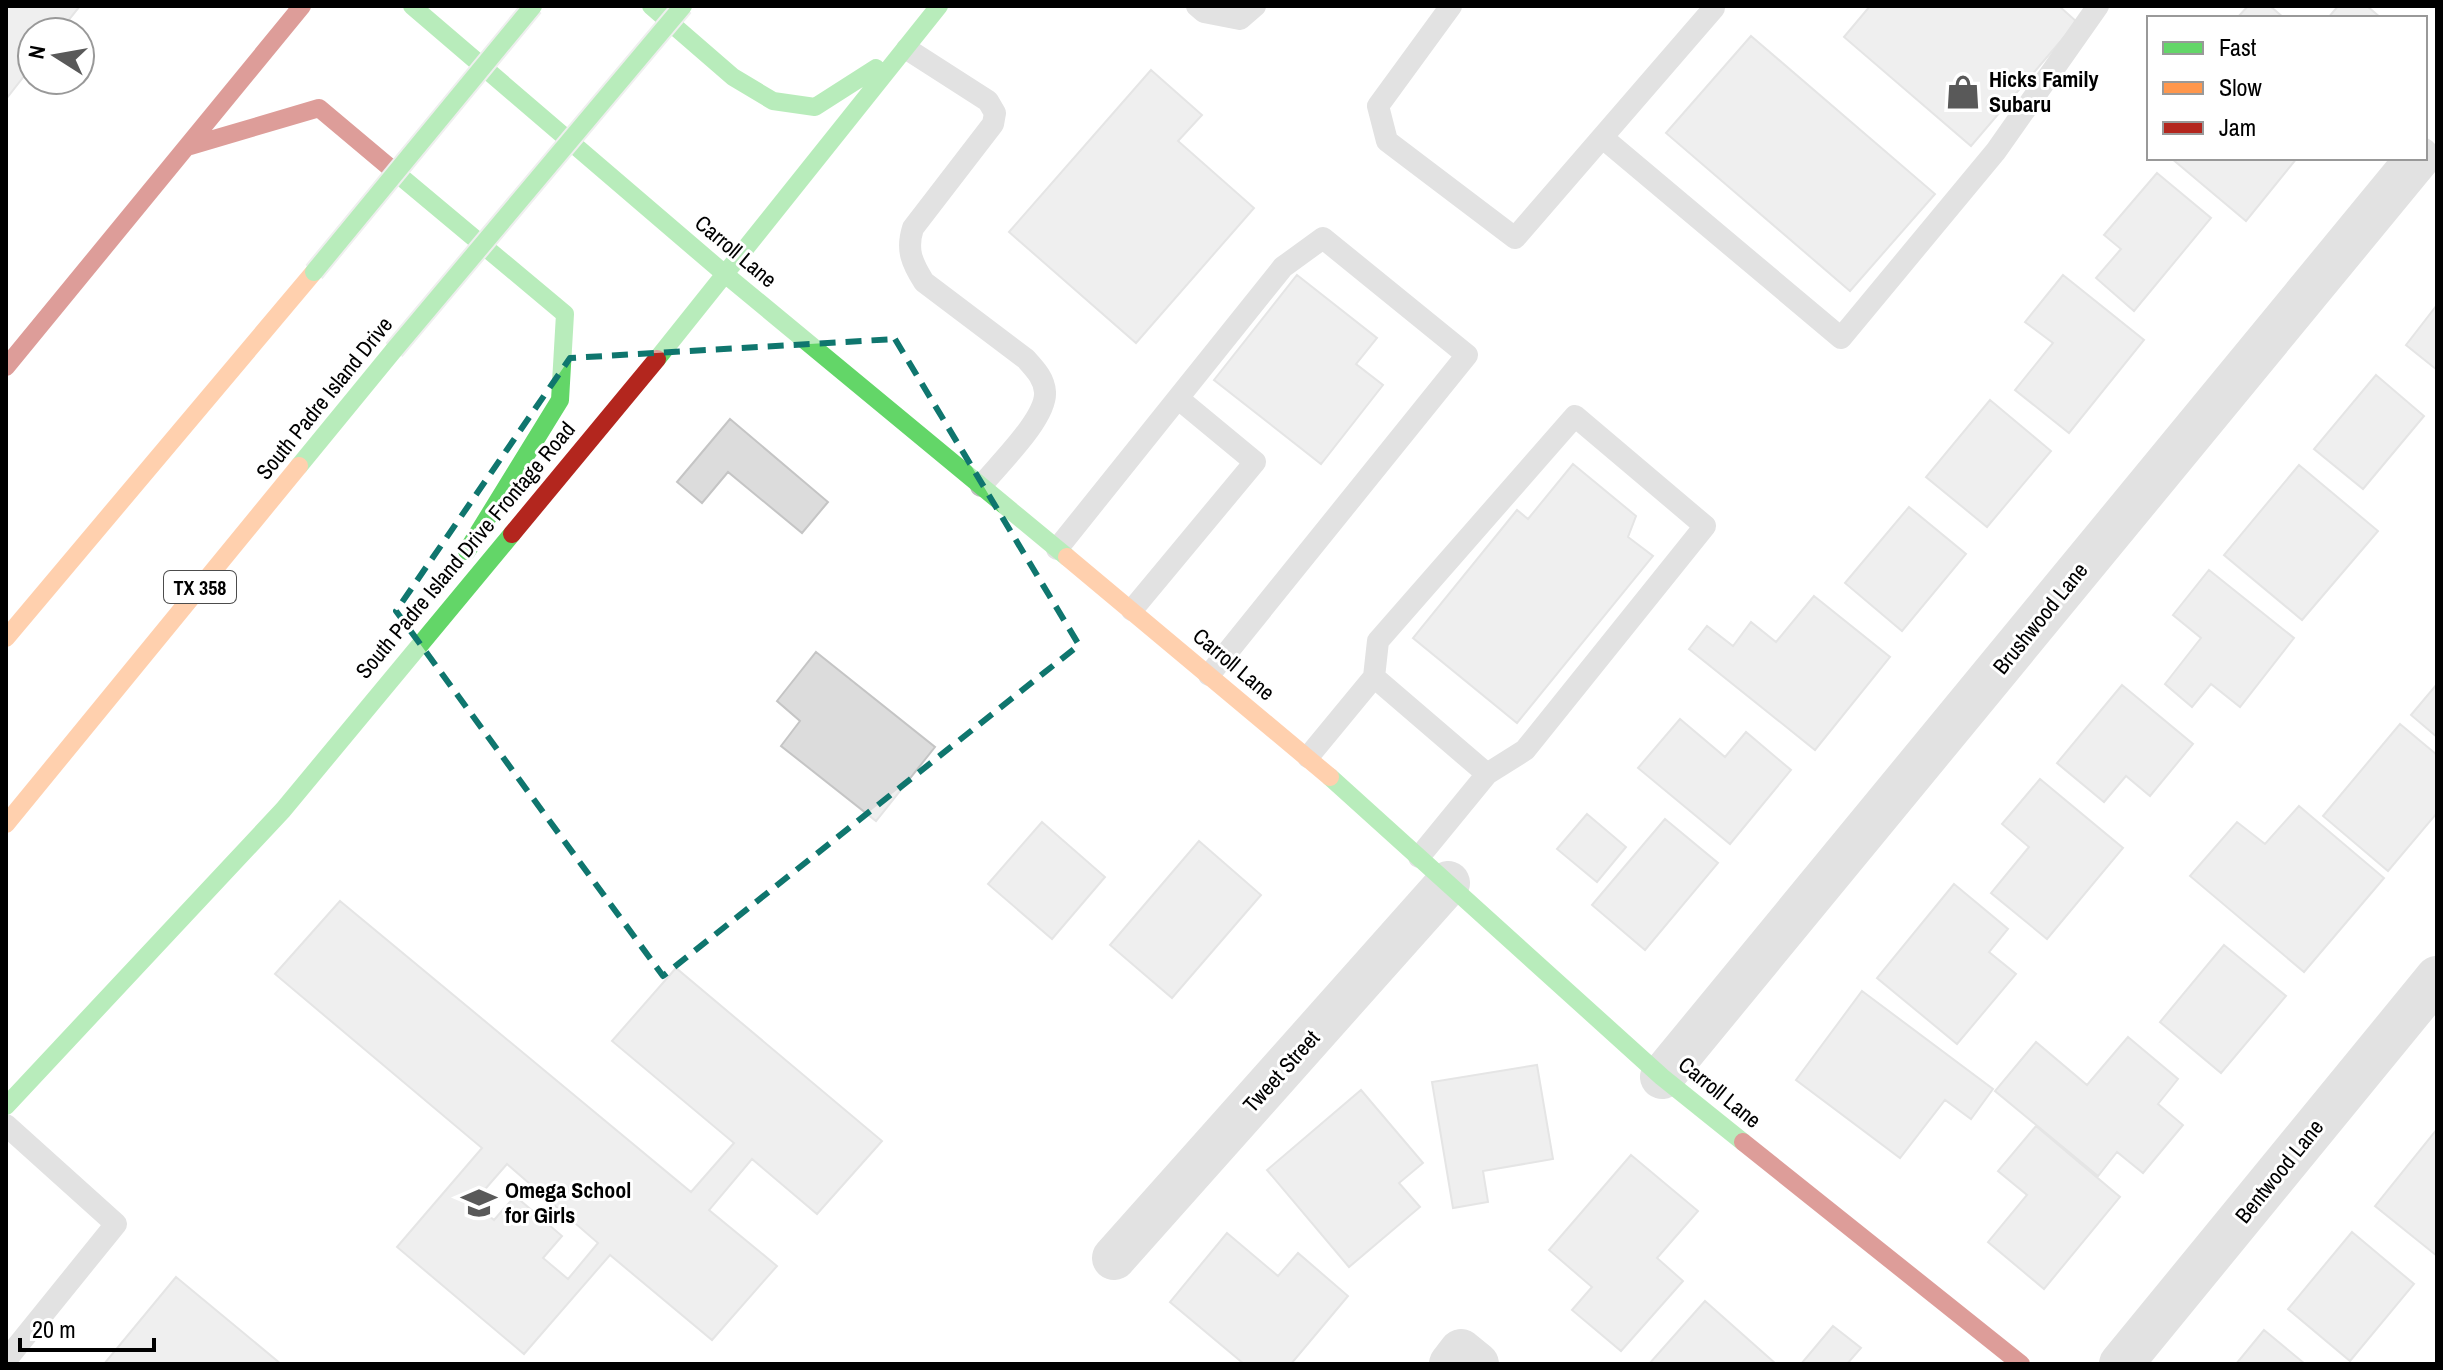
<svg xmlns="http://www.w3.org/2000/svg" width="2443" height="1370" font-family="'Archivo Narrow',sans-serif">
<style>
.building{fill:#dcdcdc;stroke:#c5c5c5;stroke-width:2;fill-rule:evenodd}
.lines{fill:none;stroke-linecap:round;stroke-linejoin:round}
.lane{stroke:#bebebe;stroke-width:22}
.street{stroke:#bebebe;stroke-width:44}
.fast{stroke:#63d668;stroke-width:18}
.slow{stroke:#ff974d;stroke-width:18}
.jam{stroke:#b3261e;stroke-width:18}
.fast-bridge-casing{stroke:#dbdbdb;stroke-width:22;stroke-linecap:butt}
.fast-bridge{stroke:#63d668;stroke-width:18}
.marked{fill:none;stroke:#0f766e;stroke-width:6;stroke-dasharray:16 10;stroke-linejoin:round}
.labels{text-anchor:middle;dominant-baseline:central;stroke-width:6;stroke-linejoin:round;paint-order:stroke}
.shield{fill:#fff;stroke:#4c4c4c;stroke-width:2}
.shield-label{font-size:20px;font-weight:bold;fill:#000}
.poi-label{font-size:22px;font-weight:bold;fill:#000;stroke:#fff;text-anchor:start}
.street-label{font-size:22px;fill:#000;stroke:#fff}
</style>
<rect width="100%" height="100%" fill="#fff"/>
<path class="building" d="M6,6H80L59,32H32V66L6,99Z
M1870,6H2059L2077,22L1971,146L1844,37Z
M2248,6H2270L2284,18H2237Z
M2338,6H2367L2381,18H2328Z
M1751,36L1935,194L1850,291L1666,133Z
M1151,70L1202,115L1178,141L1254,208L1136,343L1009,232Z
M2171,158H2297L2246,221Z
M2157,173L2211,218L2134,311L2096,278L2121,249L2104,235Z
M1297,275L1377,338L1356,364L1383,385L1321,464L1214,380Z
M2063,275L2144,340L2069,433L2015,390L2053,343L2025,322Z
M2437,305V370L2406,345Z
M2376,375L2424,416L2363,489L2314,449Z
M1990,400L2051,451L1987,527L1926,477Z
M730,419L828,502L802,533L728,472L702,503L677,482Z
M1573,464L1636,516L1628,537L1653,556L1517,723L1413,638L1517,510L1528,519Z
M2299,465L2378,531L2302,620L2224,555Z
M1909,507L1966,554L1902,631L1845,583Z
M2209,570L2294,638L2240,707L2211,684L2192,707L2165,684L2201,638L2173,615Z
M1814,596L1890,657L1815,750L1689,649L1707,626L1733,646L1751,622L1776,642Z
M816,652L935,747L876,821L781,746L800,721L777,701Z
M2437,684V737L2411,715Z
M2122,685L2193,744L2150,796L2126,776L2104,802L2057,763Z
M1680,719L1725,757L1746,732L1791,770L1730,844L1638,768Z
M2400,724L2437,755V813L2388,871L2323,816Z
M2040,779L2123,848L2047,939L1991,893L2029,847L2002,824Z
M2299,806L2384,878L2304,972L2190,876L2237,822L2265,844Z
M1587,814L1626,847L1597,882L1557,849Z
M1665,819L1718,863L1645,950L1592,905Z
M1042,822L1105,877L1052,939L988,884Z
M1199,841L1261,895L1172,998L1110,945Z
M1954,884L2008,929L1989,952L2016,974L1957,1044L1877,978Z
M340,901L691,1192L734,1143L612,1041L676,968L882,1141L817,1214L752,1159L709,1210L777,1266L712,1340L610,1255L524,1354L397,1247L482,1148L275,974ZM507,1164L598,1243L568,1279L543,1258L562,1236L515,1196L494,1220L473,1203Z
M2224,945L2286,996L2221,1073L2160,1022Z
M1862,991L1993,1089L1971,1119L1945,1100L1900,1158L1796,1080Z
M2128,1037L2178,1079L2158,1104L2183,1125L2143,1173L2117,1152L2098,1176L1995,1091L2036,1042L2087,1085Z
M1537,1065L1553,1159L1483,1171L1488,1202L1453,1208L1432,1082Z
M1361,1090L1423,1163L1399,1183L1420,1207L1349,1267L1267,1170Z
M2036,1126L2120,1197L2044,1289L1988,1242L2027,1195L1998,1171Z
M2437,1129V1256L2375,1206Z
M1631,1155L1698,1211L1657,1258L1683,1281L1621,1351L1572,1310L1592,1287L1549,1250Z
M2352,1232L2414,1284L2350,1361L2288,1309Z
M1227,1233L1278,1276L1298,1253L1348,1296L1291,1364H1244L1170,1302Z
M176,1277L281,1364H104Z
M1705,1301L1776,1364H1649Z
M1833,1326L1861,1348L1847,1364H1801Z
M2264,1330L2305,1364H2236Z"/>
<g class="lines">
<path class="lane" d="M1197,6L1204,12L1240,19L1255,6
M1451,6L1378,106L1387,141L1515,238L1714,8L1711,6
M907,49L988,101L995,113L993,124L913,228C906,250 912,263 924,282L1026,359C1035,369 1044,378 1045,392C1047,418 998,465 981,486
M1603,138L1841,338L1996,151L2098,6
M1057,549L1283,267L1323,238L1467,355L1209,675
M1132,610L1255,462L1180,400
M1374,677L1487,774
M1308,757L1374,677L1378,641L1575,416L1705,526L1525,750L1487,774L1419,857
M6,1125L116,1224L6,1360"/>
<path class="street" d="M1662,1077L2418,158
M1114,1258L1448,883
M1451,1364L1461,1351L1477,1364
M2121,1364L2437,978"/>
<path class="fast" d="M412,6L726,275L1067,557
M651,6L733,77L773,101L815,107L876,68
M388,166L565,314L560,400L467,551
M657,359L939,6
M299,466L394,350
M1330,777L1662,1077L1743,1142
M6,1106L283,810L512,534"/>
<path class="slow" d="M1067,557L1330,777
M6,638L314,272
M6,824L299,466"/>
<path class="jam" d="M190,146L319,108L388,166
M6,367L302,6
M512,534L657,359
M1743,1142L2021,1364"/>
<g class="fast-bridge-casing">
<path id="fast-bridge" d="M314,272L533,6
M394,350L683,6"/>
</g>
<use href="#fast-bridge" class="fast-bridge"/>
</g>
<path d="M0 0H2443V1370H0ZM895,339L1079,645L663,976L396,611L570,358Z" fill="#fff" fill-opacity=".55" fill-rule="evenodd"/>
<path class="marked" d="M895,339L1079,645L663,976L396,611L570,358Z"/>
<defs>
<g id="shop-bare" transform="scale(2.76)"><path d="M-5-2.5h2.3a2.7 3.5 0 0 1 5.4 0H5L5.5 6h-11ZM-1.5-2.5h3a1.5 2.3 0 0 0-3 0Z" fill="#595959" stroke="#fff" stroke-width="2.5" paint-order="stroke"/></g>
<g id="school-bare" transform="scale(2.76)"><path d="M0-5L7-2L0 1L-7-2ZM-4 1L0 2.5L4 1V4Q0 6-4 4Z" fill="#595959" stroke="#fff" stroke-width="2.5" paint-order="stroke"/></g>
</defs>
<g fill-rule="evenodd">
<use href="#shop-bare" x="1963" y="92"/>
<use href="#school-bare" x="479" y="1203"/>
</g>
<g class="labels">
<rect class="shield" x="164" y="571" width="72" height="32" rx="6"/>
<g class="shield-label">
<text x="200" y="587">TX 358</text>
</g>
<g class="poi-label">
<text x="1989" y="79">Hicks Family<tspan x="1989" dy="25">Subaru</tspan></text>
<text x="505" y="1190">Omega School<tspan x="505" dy="25">for Girls</tspan></text>
</g>
<g class="street-label">
<text transform="translate(736 251) rotate(40)">Carroll Lane</text>
<text transform="translate(324 398) rotate(-51)">South Padre Island Drive</text>
<text transform="translate(465 550) rotate(-50)">South Padre Island Drive Frontage Road</text>
<text transform="translate(2040 618) rotate(-51)">Brushwood Lane</text>
<text transform="translate(1234 664) rotate(40)">Carroll Lane</text>
<text transform="translate(1281 1071) rotate(-48)">Tweet Street</text>
<text transform="translate(1720 1092) rotate(39)">Carroll Lane</text>
<text transform="translate(2279 1171) rotate(-51)">Bentwood Lane</text>
</g>
</g>
<rect width="2443" height="1370" fill="none" stroke="#000000" stroke-width="16"/>
<rect x="2147" y="16" width="280" height="144" fill="#ffffff" stroke="#999999" stroke-width="2"/>
<rect x="2163" y="42" width="40" height="12" fill="#63d668" stroke="#999999" stroke-width="2"/>
<text x="2219" y="56" font-size="24" fill="#000000">Fast</text>
<rect x="2163" y="82" width="40" height="12" fill="#ff974d" stroke="#999999" stroke-width="2"/>
<text x="2219" y="96" font-size="24" fill="#000000">Slow</text>
<rect x="2163" y="122" width="40" height="12" fill="#b3261e" stroke="#999999" stroke-width="2"/>
<text x="2219" y="136" font-size="24" fill="#000000">Jam</text>
<g transform="translate(56 56) rotate(281)"><circle r="38" fill="#ffffff" stroke="#999999" stroke-width="2"/>
<path d="M0-6L14 30L0 20L-14 30Z" fill="#595959"/>
<text y="-12" font-size="22" font-weight="bold" text-anchor="middle" fill="#000000">N</text>
</g>
<path d="M20 1338v12h134v-12" fill="none" stroke="#000000" stroke-width="4"/>
<text x="32" y="1338" font-size="24" fill="#000000" stroke="#ffffff" stroke-width="6" paint-order="stroke">20 m</text>
</svg>
